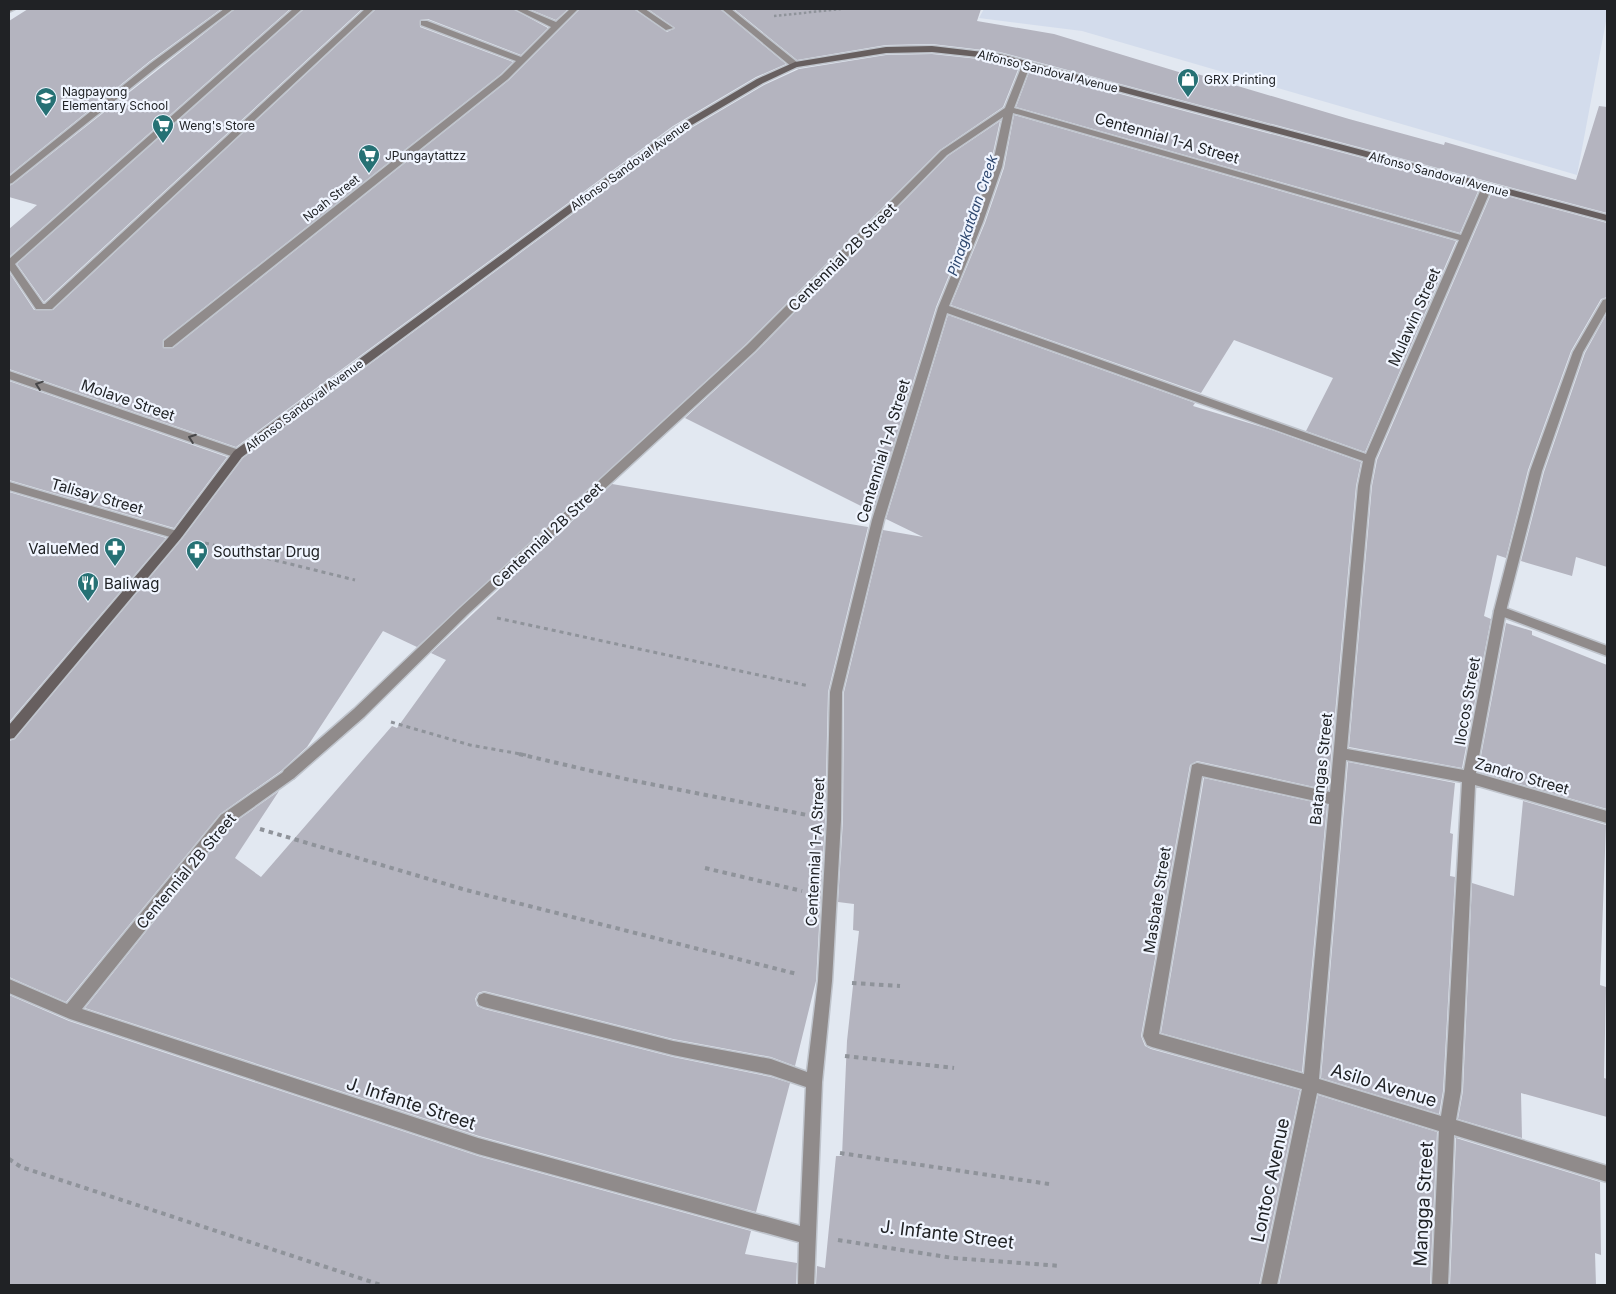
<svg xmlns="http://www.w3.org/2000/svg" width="1616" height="1294" font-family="Inter,sans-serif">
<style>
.built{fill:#d3dcec}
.building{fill:#b4b4bf}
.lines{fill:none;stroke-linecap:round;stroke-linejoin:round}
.lane-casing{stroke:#bfc4cc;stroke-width:3}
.street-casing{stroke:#bfc4cc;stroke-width:3}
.secondary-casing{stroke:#bfc4cc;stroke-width:3}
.path-far2{stroke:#8f939a;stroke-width:2.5;stroke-dasharray:2.5 2.5;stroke-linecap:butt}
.path-far1{stroke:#8f939a;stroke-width:3;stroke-dasharray:4 4;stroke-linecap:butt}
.path{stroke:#8f939a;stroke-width:4;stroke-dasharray:4.5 4.5;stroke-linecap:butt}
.lane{fill:#908b8b;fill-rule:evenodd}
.street{fill:#908b8b;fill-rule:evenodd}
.secondary{fill:#675f5f;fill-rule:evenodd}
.oneway{stroke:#474749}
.labels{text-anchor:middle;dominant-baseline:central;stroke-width:4.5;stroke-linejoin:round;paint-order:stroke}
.far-street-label{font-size:12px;fill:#202225;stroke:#f0f5ff}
.far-poi-label{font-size:12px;fill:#202225;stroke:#f0f5ff;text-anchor:start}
.far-water-label{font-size:14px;font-style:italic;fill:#2f486f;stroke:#f0f5ff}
.street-label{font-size:15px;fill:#202225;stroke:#f0f5ff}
.poi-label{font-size:15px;fill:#202225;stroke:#f0f5ff;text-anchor:start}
.near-street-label{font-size:18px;fill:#202225;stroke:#f0f5ff}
</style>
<rect width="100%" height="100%" fill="#e2e8f1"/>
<path class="built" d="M984,9H1607V16L1577,175L1082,31L979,18Z"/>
<path class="building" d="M28,9H221L150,61L9,175V21Z
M235,9H290L9,257V229L37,205L9,197V186L13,184Z
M304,9H362L44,302L17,264Z
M376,9H513L548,28L521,55L428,19L420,20V27L513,62L501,74L163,340V348H173L509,80L580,9H634L667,32L675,28L648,9H720L786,64L756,77L673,126L236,447L9,369V272L34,310H53Z
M529,9H568L556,20Z
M734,9H981L977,21L1054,34L1182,73L1184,70L1349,119L1444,145L1445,142L1576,180L1599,106L1607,107V213L1000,52L932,44L886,45L797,60Z
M932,54L997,61L1019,67L1003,107L940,150L746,344L417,647L383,631L307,747L281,771L220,814L66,1002L9,977V741L15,739L182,539L243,458L681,134L764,85L799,69L886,55Z
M1030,70L1479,189L1460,233L1016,107Z
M1014,115L1456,241L1365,452L1306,431L1333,378L1234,340L1201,393L951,305L985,223L1004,168Z
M1000,121L990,166L971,221L936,307L873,512L685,418L756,352L948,156Z
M1492,192L1607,223V297L1601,299L1571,351L1528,470L1506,558L1497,555L1484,616L1491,619L1462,768L1349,747L1372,486L1377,460Z
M1607,313V567L1576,557L1572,576L1521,561L1544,472L1585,353Z
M948,315L1195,403L1193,406L1272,430L1361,462L1356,486L1328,790L1197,761L1190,765L1141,1036L1145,1046L1151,1049L1300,1090L1259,1285H816L817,1266L825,1268L836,1156H842L847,1041L859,931L853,930L854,904L838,902L843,820L844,692L883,530L923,537L886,519Z
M9,381L227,457L174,528L9,480Z
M612,484L868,527L828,692L825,820L816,981L795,1066L771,1057L673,1039L484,991L478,993L475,999L477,1006L484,1009L673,1057L771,1077L790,1083L756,1212L479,1136L85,1008L232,824L279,791L235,858L261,877L392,726L397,728L446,660L431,653Z
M9,492L166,538L9,722Z
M1506,623L1532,631V635L1607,665V809L1478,772Z
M1348,762L1455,783L1450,833L1453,834L1450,876L1455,877L1443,1091L1439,1114L1321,1078Z
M1204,778L1327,805L1302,1072L1161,1033Z
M1523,801L1606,825L1600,985L1606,987L1604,1078L1607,1079V1117L1521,1093L1522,1138L1458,1119L1463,1091L1472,883L1514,896Z
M9,995L69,1021L478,1156L751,1231L745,1254L797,1263L796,1285H9Z
M1318,1095L1437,1132L1430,1285H1279Z
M1456,1138L1600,1182L1601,1255L1595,1253L1596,1285H1450Z"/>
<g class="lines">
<g class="lane-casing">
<path id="lane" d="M636,9H645L673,28L666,30Z
M1500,606L1607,646V656L1496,614L1494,611L1496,608Z
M289,768L294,770L296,774L294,778L231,823L226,825L221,823L219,819L221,815Z"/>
</g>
<g class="street-casing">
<path id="street" d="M9,9H15L9,12Z
M224,9H233L157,67L12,183L9,184V177L151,63Z
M293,9H302L15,264L43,304H45L365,9H374L52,309H36L9,269V259Z
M515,9H525L556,22L570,9H578L508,79L172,347H164V341L502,75L516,61L421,25V21H427L521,57L551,27Z
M722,9H731L798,63V67H792Z
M1027,60L1031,63L1014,108L1461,235L1482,187L1487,184L1492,187L1375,459L1370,486L1347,749L1464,770L1494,611L1530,471L1573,352L1603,300L1607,299V310L1583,352L1542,471L1506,611L1476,773L1607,811V823L1475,785L1461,1091L1456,1120L1607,1166V1182L1454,1135L1448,1285H1432L1439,1131L1317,1093L1277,1285H1261L1302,1089L1152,1047L1147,1045L1143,1036L1192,765L1197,763L1330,792L1358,486L1363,461L947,313L884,520L842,692L841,820L832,981L822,1082L814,1285H798L799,1242L478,1154L70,1019L9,993V979L67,1004L221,815L226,813L231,815L233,819L231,823L82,1009L478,1138L800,1226L806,1087L771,1075L673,1055L484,1007L479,1005L477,1000L479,995L484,993L673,1041L771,1059L807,1072L818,981L827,820L830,692L872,520L938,308L973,222L992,167L1003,117L947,155L755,351L468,614L364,717L294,778L289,780L284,778L282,774L284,770L354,709L460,608L747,345L941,151L1005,108L1023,63ZM1013,113L1459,240L1366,454L949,306L983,222L1002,167ZM1346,760L1462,782L1445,1091L1441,1116L1319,1079ZM1202,776L1329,804L1304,1074L1159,1034Z
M9,371L242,451L244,454L242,457H234L9,379Z
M9,482L177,531L183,535L177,539L9,490Z"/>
</g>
<g class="secondary-casing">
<path id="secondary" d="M932,46L1000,54L1607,215V221L997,59L932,52L886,53L797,67L763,83L680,132L242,457L181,538L14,738L9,739V725L173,532L234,451L674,128L757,79L795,62L886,47Z"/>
</g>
<path class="path-far2" d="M774,16L841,9"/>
<path class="path-far1" d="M205,543L355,580
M497,618L809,686
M391,722L470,745L526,755"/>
<path class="path" d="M519,754L630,780L807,815
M260,829L466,890L797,974
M705,868L802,891
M852,983L900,986
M845,1056L954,1068
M840,1153L1049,1184
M9,1159L21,1167L381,1285
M838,1240L953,1258L1061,1266"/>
<use href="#lane" class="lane"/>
<use href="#street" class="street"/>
<use href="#secondary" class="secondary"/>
</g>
<defs><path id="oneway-chevron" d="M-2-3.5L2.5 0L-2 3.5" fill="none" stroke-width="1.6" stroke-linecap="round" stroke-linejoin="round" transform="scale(1.25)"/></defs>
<g class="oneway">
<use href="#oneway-chevron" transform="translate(39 385) rotate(-161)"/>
<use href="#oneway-chevron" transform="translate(192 438) rotate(-160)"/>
</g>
<defs>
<g id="shop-pin" transform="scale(1.125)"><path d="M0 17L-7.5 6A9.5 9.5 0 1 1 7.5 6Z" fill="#267174" stroke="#f0f5ff"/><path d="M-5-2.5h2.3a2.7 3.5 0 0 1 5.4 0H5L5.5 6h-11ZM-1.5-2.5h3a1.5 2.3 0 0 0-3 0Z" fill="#fff"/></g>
<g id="school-pin" transform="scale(1.125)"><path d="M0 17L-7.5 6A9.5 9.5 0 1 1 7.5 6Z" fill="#267174" stroke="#f0f5ff"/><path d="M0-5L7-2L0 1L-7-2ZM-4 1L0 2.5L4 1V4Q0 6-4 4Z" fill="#fff"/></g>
<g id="supermarket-pin" transform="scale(1.125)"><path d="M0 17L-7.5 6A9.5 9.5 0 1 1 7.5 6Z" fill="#267174" stroke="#f0f5ff"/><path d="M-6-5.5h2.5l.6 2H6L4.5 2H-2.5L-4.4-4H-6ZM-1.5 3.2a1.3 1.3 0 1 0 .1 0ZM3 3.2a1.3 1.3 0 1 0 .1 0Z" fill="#fff"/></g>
<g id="pharmacy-pin" transform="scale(1.125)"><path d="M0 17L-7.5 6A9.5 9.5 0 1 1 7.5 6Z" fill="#267174" stroke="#f0f5ff"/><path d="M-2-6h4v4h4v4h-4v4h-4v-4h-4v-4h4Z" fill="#fff"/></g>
<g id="restaurant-pin" transform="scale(1.125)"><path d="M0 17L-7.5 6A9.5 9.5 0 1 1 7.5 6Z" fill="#267174" stroke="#f0f5ff"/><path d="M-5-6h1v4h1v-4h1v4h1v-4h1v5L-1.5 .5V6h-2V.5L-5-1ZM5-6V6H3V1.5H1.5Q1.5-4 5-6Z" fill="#fff"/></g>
</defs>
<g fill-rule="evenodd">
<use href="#shop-pin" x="1188" y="79"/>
<use href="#school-pin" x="46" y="98"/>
<use href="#supermarket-pin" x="163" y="125"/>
<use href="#supermarket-pin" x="369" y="155"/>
<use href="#pharmacy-pin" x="115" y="548"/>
<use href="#pharmacy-pin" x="197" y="551"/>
<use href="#restaurant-pin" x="88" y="583"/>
</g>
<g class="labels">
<g class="far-street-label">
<text transform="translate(1048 71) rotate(14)">Alfonso Sandoval Avenue</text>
<text transform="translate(630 165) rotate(-36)">Alfonso Sandoval Avenue</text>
<text transform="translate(1439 174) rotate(15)">Alfonso Sandoval Avenue</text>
<text transform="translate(331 198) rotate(-38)">Noah Street</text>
<text transform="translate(304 405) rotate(-37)">Alfonso Sandoval Avenue</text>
</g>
<g class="far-poi-label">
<text x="1204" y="79">GRX Printing</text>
<text x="62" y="91">Nagpayong<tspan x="62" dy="14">Elementary School</tspan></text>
<text x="179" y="125">Weng's Store</text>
<text x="385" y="155">JPungaytattzz</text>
</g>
<g class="far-water-label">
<text transform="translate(972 215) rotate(-71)">Pinagkatdan Creek</text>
</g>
<g class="street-label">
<text transform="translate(1167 138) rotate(16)">Centennial 1-A Street</text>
<text transform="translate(842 257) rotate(-45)">Centennial 2B Street</text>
<text transform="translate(1414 317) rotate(-66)">Mulawin Street</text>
<text transform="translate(128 400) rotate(19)">Molave Street</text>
<text transform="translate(883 451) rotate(-73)">Centennial 1-A Street</text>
<text transform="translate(97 496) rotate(16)">Talisay Street</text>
<text transform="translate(547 535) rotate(-43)">Centennial 2B Street</text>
<text transform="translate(1467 701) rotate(-80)">Ilocos Street</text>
<text transform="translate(1321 769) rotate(-84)">Batangas Street</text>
<text transform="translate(1522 776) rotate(16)">Zandro Street</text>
<text transform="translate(815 852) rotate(-87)">Centennial 1-A Street</text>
<text transform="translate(186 871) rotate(-50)">Centennial 2B Street</text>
<text transform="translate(1157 900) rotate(-81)">Masbate Street</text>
</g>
<g class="poi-label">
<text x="99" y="548" text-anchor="end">ValueMed</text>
<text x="213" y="551">Southstar Drug</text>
<text x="104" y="583">Baliwag</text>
</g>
<g class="near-street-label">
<text transform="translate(1384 1085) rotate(17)">Asilo Avenue</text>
<text transform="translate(411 1103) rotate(18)">J. Infante Street</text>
<text transform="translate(1270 1180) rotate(-78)">Lontoc Avenue</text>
<text transform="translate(1423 1204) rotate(-87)">Mangga Street</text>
<text transform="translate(947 1234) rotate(7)">J. Infante Street</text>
</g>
</g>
<rect width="1616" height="1294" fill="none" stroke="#202225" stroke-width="20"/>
</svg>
